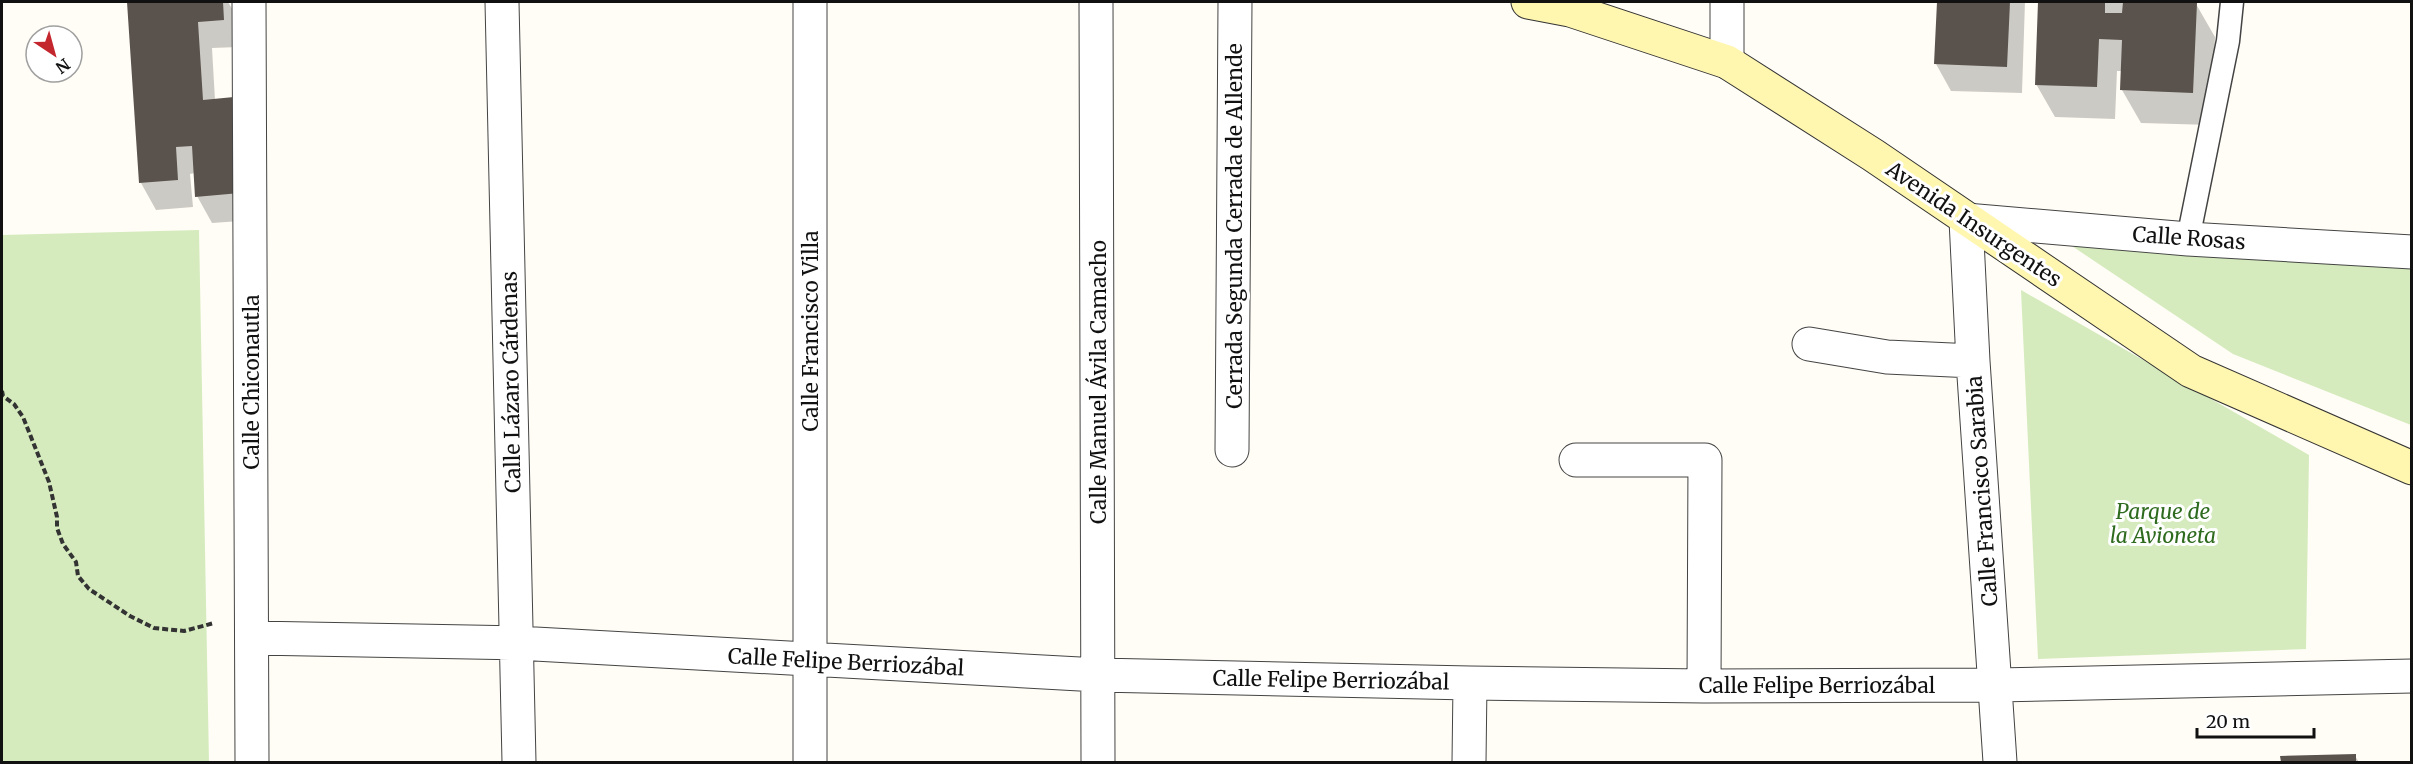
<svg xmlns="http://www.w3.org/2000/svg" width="2413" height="764" font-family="Merriweather,serif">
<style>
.green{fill:#d5ebbd}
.shadow{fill:#0003}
.building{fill:#5a524d}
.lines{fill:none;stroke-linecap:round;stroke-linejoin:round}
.service-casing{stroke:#444;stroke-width:25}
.minor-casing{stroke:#444;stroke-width:35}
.secondary-casing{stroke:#333;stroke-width:35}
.path{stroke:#333;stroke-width:4;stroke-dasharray:6 3;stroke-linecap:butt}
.service{stroke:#fff;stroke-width:22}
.minor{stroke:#fff;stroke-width:33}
.secondary{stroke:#fff6b0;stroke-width:33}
.labels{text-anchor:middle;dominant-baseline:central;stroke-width:6;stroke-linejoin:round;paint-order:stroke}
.street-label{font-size:21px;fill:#111;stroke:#fff}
.park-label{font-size:21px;font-style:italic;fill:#2f6b1f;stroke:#fff}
</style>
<rect width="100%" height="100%" fill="#fffdf5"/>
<path class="green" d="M199,230L209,762H2V235Z
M2057,236L2411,267V425L2233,354Z
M2021,290L2309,455L2306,649L2038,659Z"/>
<path class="shadow" d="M129,2H228L237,17L239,47L212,48L215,100L255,220L212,223L197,196L195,173L190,174L193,207L156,210L141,183Z
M1938,2H2025L2022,93L1951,91L1936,64Z
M2040,2L2196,4L2215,37L2211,125L2141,123L2122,90L2123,71H2117L2115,119L2055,117L2036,84Z
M2355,756L2359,762H2282V758Z"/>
<path class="building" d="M127,2H223L224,20L198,22L203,100L234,97L240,193L195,197L192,146L176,147L178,180L139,183Z
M1937,2H2010L2007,67L1934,64Z
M2038,2H2105V13H2122L2123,2L2197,3L2193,93L2120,90L2122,40L2099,39L2097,87L2035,85Z
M2356,754V762H2281L2280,756Z"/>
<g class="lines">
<g class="service-casing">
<path id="service" d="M2188,239L2228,41L2232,2"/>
</g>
<g class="minor-casing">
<path id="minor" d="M249,2L252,762
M502,2L519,762
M810,2V762
M1096,2L1098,762
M1727,62V2
M1809,344L1887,357L1973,361
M1232,450L1235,2
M1576,460H1705L1704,686
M252,638L517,643L1098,675L1470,683L1704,686L1996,685L2412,676
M1469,762L1470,683
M2000,762L1973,361L1966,220L2188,239L2412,252"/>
</g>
<g class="secondary-casing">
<path id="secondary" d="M1528,2L1570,10L1727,62L1873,155L2191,371L2412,468"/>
</g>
<path class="path" d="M2,391L3,396L14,404L23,417L49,482L57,517V528L63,544L76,562L78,576L89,589L130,616L154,628L184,631L214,623"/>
<use href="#service" class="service"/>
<use href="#minor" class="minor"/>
<use href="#secondary" class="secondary"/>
</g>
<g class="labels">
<g class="street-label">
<text transform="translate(1974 224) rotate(34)">Avenida Insurgentes</text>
<text transform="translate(1234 226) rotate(-90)">Cerrada Segunda Cerrada de Allende</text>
<text transform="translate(2189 238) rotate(4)">Calle Rosas</text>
<text transform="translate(810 331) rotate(-90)">Calle Francisco Villa</text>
<text transform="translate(251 382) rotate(-90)">Calle Chiconautla</text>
<text transform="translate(511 382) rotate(-91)">Calle Lázaro Cárdenas</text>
<text transform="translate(1098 382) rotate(-90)">Calle Manuel Ávila Camacho</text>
<text transform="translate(1982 491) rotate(-94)">Calle Francisco Sarabia</text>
<text transform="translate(846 662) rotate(3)">Calle Felipe Berriozábal</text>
<text transform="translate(1331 680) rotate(1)">Calle Felipe Berriozábal</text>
<text x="1817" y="685">Calle Felipe Berriozábal</text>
</g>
<g class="park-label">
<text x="2163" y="511">Parque de<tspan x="2163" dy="24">la Avioneta</tspan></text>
</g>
</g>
<rect width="2413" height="764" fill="none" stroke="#111111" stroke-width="6"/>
<g transform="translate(54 54) rotate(144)"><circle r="28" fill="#ffffff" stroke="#a0a0a0" stroke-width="1.5"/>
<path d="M0-4.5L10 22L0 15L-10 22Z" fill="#c4262e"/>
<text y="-9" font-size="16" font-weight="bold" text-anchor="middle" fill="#111111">N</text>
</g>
<path d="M2197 728v9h117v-9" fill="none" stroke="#111111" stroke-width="3"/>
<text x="2206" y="728" font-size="18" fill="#111111" stroke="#ffffff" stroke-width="4.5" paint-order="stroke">20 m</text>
</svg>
